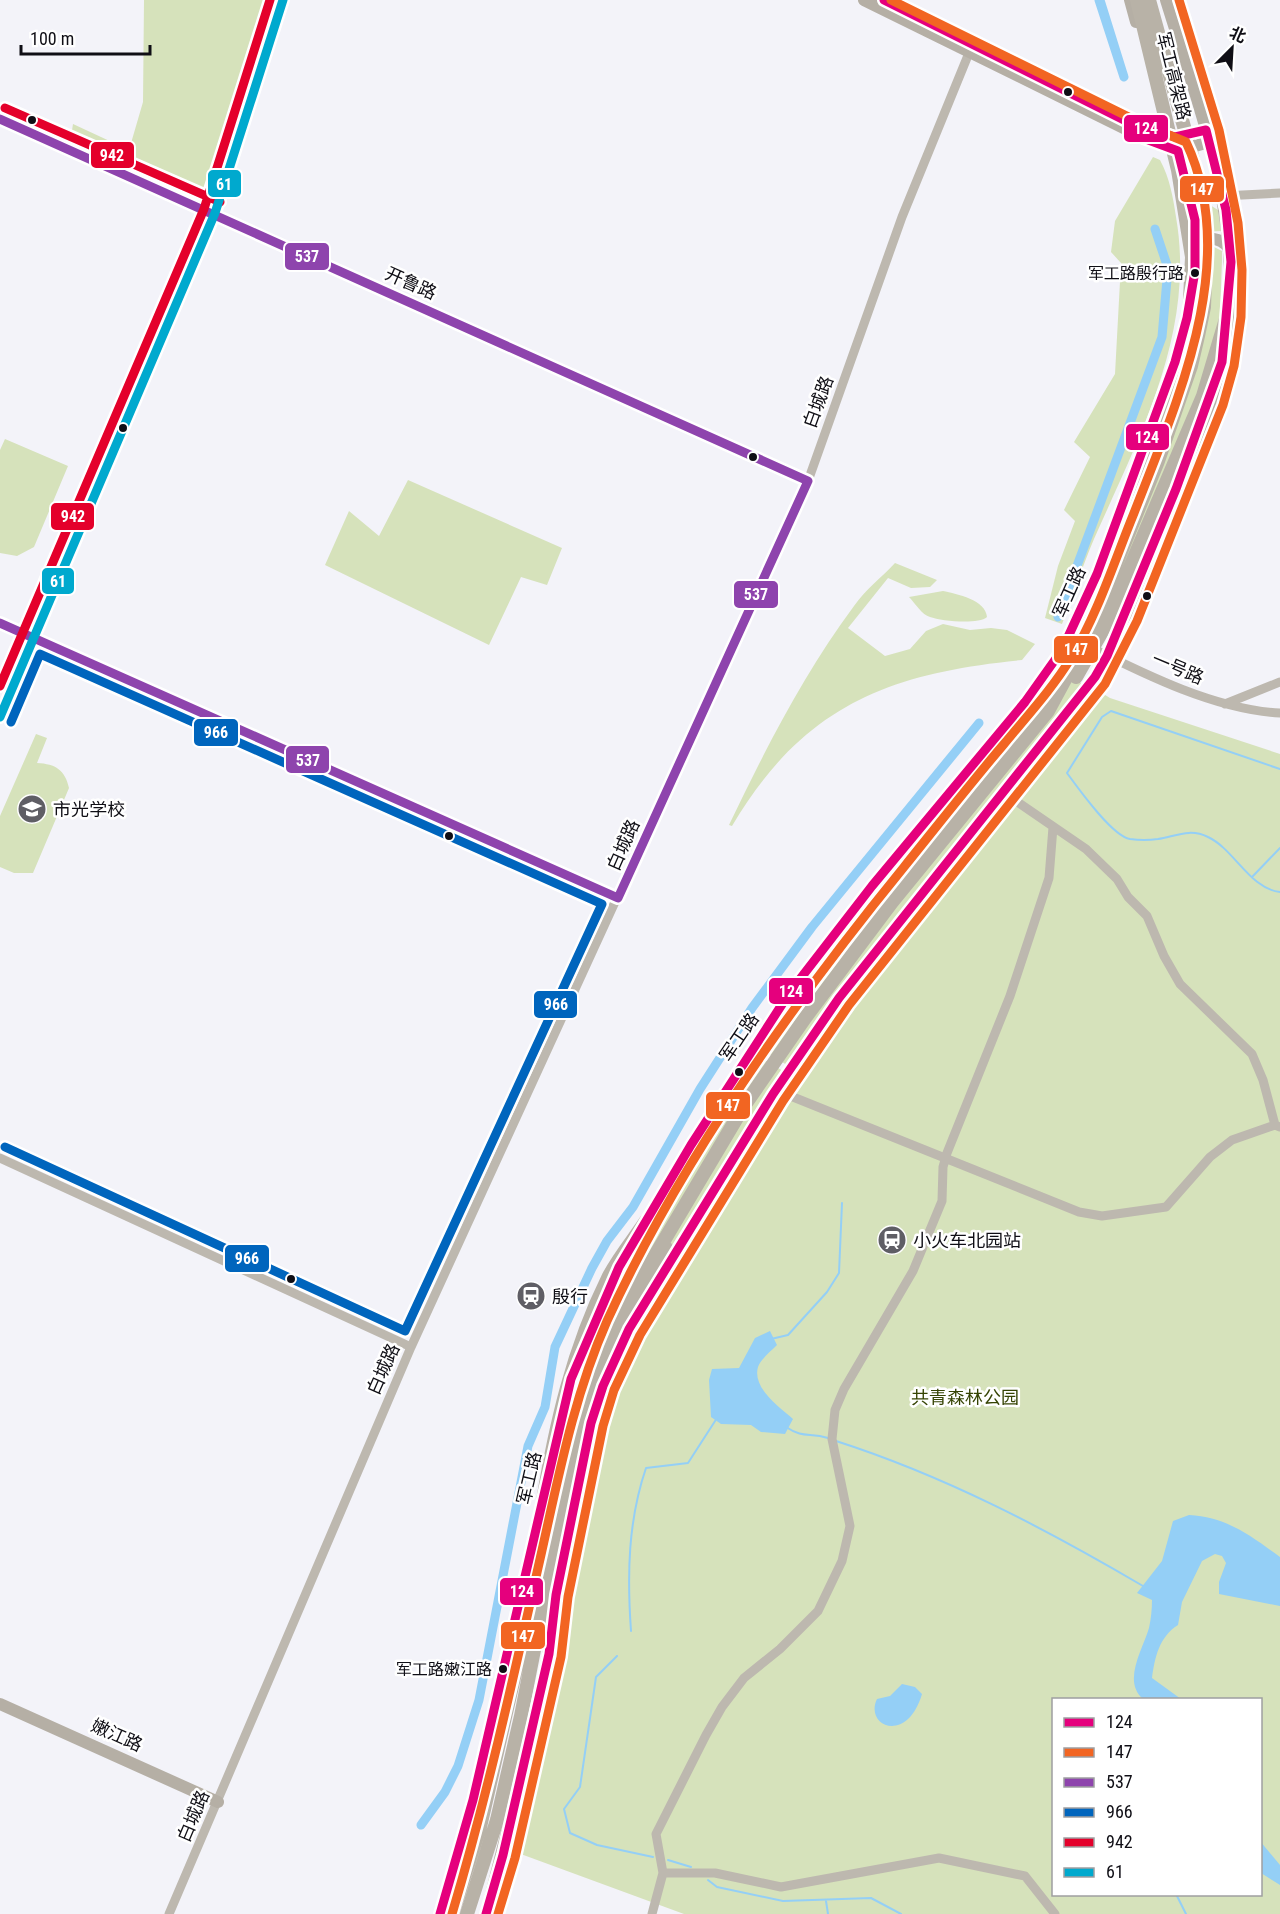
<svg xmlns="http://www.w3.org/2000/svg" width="1280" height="1914" font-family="'Roboto Condensed','Noto Sans SC',sans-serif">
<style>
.green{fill:#d6e2bb;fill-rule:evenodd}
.water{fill:#94cff6}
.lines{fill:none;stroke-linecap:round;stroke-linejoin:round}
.stream{stroke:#94cff6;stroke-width:2}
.canal{stroke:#94cff6;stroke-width:9}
.minor{stroke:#bdb8af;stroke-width:9}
.major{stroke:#b5afa5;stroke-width:12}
.highway-bridge{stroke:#b8b2a7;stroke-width:14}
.bus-1-casing{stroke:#fff;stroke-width:14}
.bus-2-casing{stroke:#fff;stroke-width:14}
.bus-3-casing{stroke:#fff;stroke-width:14}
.bus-4-casing{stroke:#fff;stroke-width:14}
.bus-5-casing{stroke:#fff;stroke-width:14}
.bus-6-casing{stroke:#fff;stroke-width:14}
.bus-1{stroke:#e5007d;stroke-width:9}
.bus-2{stroke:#f26522;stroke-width:9}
.bus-3{stroke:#8e44ad;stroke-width:9}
.bus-4{stroke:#0065bd;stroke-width:9}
.bus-5{stroke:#e4002b;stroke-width:9}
.bus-6{stroke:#00a9ce;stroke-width:9}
.bus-dot{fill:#0f0e15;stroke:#fff;stroke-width:2}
.labels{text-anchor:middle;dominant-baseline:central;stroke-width:5;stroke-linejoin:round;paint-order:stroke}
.bus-label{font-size:16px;fill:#0f0e15;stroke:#fff;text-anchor:end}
.street-label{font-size:18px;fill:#0f0e15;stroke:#fff}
.poi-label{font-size:18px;fill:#0f0e15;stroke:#fff;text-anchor:start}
.park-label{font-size:18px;fill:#364404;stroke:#fff}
.line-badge{stroke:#fff;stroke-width:2}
.badge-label{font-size:16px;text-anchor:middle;font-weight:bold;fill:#fff}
</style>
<rect width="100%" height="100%" fill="#f3f3f9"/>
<path class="green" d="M144,0H266L215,178L210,190L194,193L71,137L73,124L129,150L143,102Z
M1153,157L1160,160C1170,179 1173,197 1176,217C1196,332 1139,437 1094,539C1082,567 1073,596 1062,624L1045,618L1058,566L1075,521L1064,510L1090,457L1074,442L1115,374L1121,263L1111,252L1115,221Z
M1210,205L1218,210L1221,231L1203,232L1205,206Z
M1212,246L1222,251V260L1220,314L1212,368L1195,423L1111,631L1096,636L1187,369Z
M5,439L68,466L34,547L17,556L0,553V450Z
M408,480L562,548L547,585L521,577L489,645L325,565L349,511L379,536Z
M895,563L937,580L930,587L911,588L888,578L848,628L885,656L910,649L926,631L943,624L970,630L991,628L1007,630L1035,644L1022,660C888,673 803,706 732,826L729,825C765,750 804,673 854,606C865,590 882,577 895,563Z
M943,591C957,594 986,600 987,617C978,625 941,621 930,617C922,615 915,603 909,597Z
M1054,679L1082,683L836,993L787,1065L765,1052Z
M1097,690L1110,698L1280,754V1914H684L518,1853L522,1803L547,1697L580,1539L599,1423L676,1266L740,1156L787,1086L929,899L1037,768ZM1054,1700H1260V1894H1054Z
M36,734L47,738L37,763C56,764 65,770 69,788L33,873H14L0,867V816Z
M760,1057L783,1071L649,1286L629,1274Z"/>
<path class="water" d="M770,1331L777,1345C771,1351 761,1359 758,1367C752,1388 779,1407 793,1419L785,1434L761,1432L751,1425L721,1424L711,1417L709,1380L712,1369L739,1368L755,1338Z
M1189,1515C1227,1517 1251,1536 1280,1557V1606L1219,1594V1582L1226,1563L1222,1556L1215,1554L1202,1561L1182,1602L1178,1625C1159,1637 1155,1657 1152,1678L1181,1699H1143C1122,1681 1143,1649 1149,1628C1151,1619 1152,1609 1152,1600L1137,1593L1162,1561L1173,1521Z
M902,1684L915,1687L922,1694C907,1745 864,1726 877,1699L890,1696Z
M1260,1841L1280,1865V1885L1261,1873Z"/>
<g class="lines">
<path class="stream" d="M1280,769L1111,711L1102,717L1067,773C1078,788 1112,836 1130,839C1138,840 1150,840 1158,839C1176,836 1190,828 1208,837C1234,849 1250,889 1280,892
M1253,876L1280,848
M771,1339L788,1335L827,1292L839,1273L842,1203
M786,1427C804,1439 809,1432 828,1438
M836,1441C945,1476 1044,1528 1143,1586
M631,1631C627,1575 628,1521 646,1468L688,1463L717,1418
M617,1656L596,1677L580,1787L564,1809L570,1833L597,1845L653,1857
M668,1860L691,1867
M708,1880L717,1887L783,1901L871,1898L901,1914
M1176,1894L1186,1914
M826,1901L828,1914"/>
<path class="canal" d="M1099,0L1124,77L1100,0
M1058,617L1162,337L1168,268L1155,229
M421,1825L445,1792L458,1766L479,1700L528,1446L545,1407L555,1347L592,1268L607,1241L633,1207L700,1089L752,1008L812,927L979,723"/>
<path class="minor" d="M0,119L808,481
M1223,196L1280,193
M0,623L618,898
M1090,647C1146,675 1217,710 1280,713
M1225,704L1280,682
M0,717L215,213L283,0
M1003,792L1086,849L1117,879L1128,897L1147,916L1164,956L1180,984L1252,1054L1263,1080L1275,1125
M788,1095L1079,1212L1102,1216L1166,1207L1210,1157L1232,1140L1275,1125L1280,1127
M0,1158L411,1347
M663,1873H715L781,1887L939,1858L1025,1876L1055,1914
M169,1914L411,1347L808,481L902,217L971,48
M652,1914L663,1873L656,1834L706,1735L722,1707L744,1678L780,1649L818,1611L842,1561L850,1526L832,1439L835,1410L844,1389L913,1271L942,1201L943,1167L947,1153L1010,996L1049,878L1053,827"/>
<path class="major" d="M864,0L1142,137L1178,151L1209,142
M884,0L949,34
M1130,0L1136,22
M976,47L1097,106
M1124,120L1175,137L1206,130
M1178,151C1188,171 1196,195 1223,196
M1185,179L1195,220L1196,253
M1196,244C1208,236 1220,237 1229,248
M642,1228L691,1145L790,992L872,886L1023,705
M651,1293L773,1094L839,998L1095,677C1126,626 1145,567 1167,511C1186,463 1211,413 1222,363C1250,238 1202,117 1166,0
M517,1614L544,1493
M0,1704L218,1802
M440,1914L473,1800L512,1634
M486,1914L523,1769L550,1647"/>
<path class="highway-bridge" d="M1076,677L1104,628L1203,396L1228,312
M543,1501C556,1423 573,1349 608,1278C618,1258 634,1239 646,1221
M511,1641L523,1605
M549,1654L562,1599L596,1421L627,1334L666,1248
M452,1914L480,1827L526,1625L568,1424L582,1371L599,1326L621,1280L691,1162L790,1010L951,810L1055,671L1083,613L1158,427L1179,363L1189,321L1192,257L1178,170L1137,0
M467,1914L497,1820L521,1716L573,1452L592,1383L625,1306L744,1106L805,1018L892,902L1048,711L1081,650L1158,461L1191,366L1198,336L1204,307L1206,252L1194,163L1149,0"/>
<g class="bus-1-casing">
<path id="bus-1" d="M440,1914L473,1800L571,1379L619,1267L691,1145L790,992L872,886L1025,702L1062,650L1097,574L1175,362L1187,318L1195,271V220L1178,151L1143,138
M486,1914L503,1855L549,1654L556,1595L591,1423L603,1386L629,1329L773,1094L839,998L1095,677L1107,656L1176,489L1222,362L1231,262L1226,210L1206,130L1175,137L1134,125L884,0"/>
</g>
<g class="bus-2-casing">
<path id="bus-2" d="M452,1914C486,1800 512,1684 538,1568C557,1485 572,1400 607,1321C680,1161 793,1003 904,867C937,826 970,784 1004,744C1027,716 1052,689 1071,658C1098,613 1114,562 1134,513C1177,402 1242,260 1186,142L1147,126L891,0
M498,1914L515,1858L561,1657L568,1597L603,1426L614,1390L640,1335L783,1101L849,1005L1105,684L1137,621L1223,405L1234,366L1241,317L1242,270L1238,223L1219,130L1179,0"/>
</g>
<g class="bus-3-casing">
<path id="bus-3" d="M0,119L808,481L618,898L0,623"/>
</g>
<g class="bus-4-casing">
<path id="bus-4" d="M5,1147L405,1331L602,904L40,654L11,722"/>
</g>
<g class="bus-5-casing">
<path id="bus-5" d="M5,108L220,202
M0,686L204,209L270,0"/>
</g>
<g class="bus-6-casing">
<path id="bus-6" d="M0,717L215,213L283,0"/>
</g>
<use href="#bus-1" class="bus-1"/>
<use href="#bus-2" class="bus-2"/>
<use href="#bus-3" class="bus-3"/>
<use href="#bus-4" class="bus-4"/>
<use href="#bus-5" class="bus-5"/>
<use href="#bus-6" class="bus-6"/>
</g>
<defs>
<g id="school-disc" transform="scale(1.5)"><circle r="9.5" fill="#5f5e65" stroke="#fff"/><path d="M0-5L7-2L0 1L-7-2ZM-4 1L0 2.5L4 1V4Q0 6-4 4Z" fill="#fff"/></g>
<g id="station-disc" transform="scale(1.5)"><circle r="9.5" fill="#5f5e65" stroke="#fff"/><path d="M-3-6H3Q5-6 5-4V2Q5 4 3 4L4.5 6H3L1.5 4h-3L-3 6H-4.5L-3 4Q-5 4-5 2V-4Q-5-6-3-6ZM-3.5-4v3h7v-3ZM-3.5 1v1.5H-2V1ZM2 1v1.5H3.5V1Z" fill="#fff"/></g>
</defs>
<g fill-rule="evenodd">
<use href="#school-disc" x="32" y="809"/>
<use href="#station-disc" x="892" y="1240"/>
<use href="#station-disc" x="531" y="1296"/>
</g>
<g class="bus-dot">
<circle cx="1068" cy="92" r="5"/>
<circle cx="32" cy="120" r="5"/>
<circle cx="1195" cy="273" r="5"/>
<circle cx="123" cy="428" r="5"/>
<circle cx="753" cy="457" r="5"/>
<circle cx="1147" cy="596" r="5"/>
<circle cx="449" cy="836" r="5"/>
<circle cx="739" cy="1072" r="5"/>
<circle cx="291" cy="1279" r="5"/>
<circle cx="503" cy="1669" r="5"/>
</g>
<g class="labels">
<g class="bus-label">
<text x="1184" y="273">军工路殷行路</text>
<text x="492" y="1669">军工路嫩江路</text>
</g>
<g class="street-label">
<text transform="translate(1174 76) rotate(76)">军工高架路</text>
<text transform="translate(411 283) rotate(24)">开鲁路</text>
<text transform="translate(818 402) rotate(-70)">白城路</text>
<text transform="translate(1069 592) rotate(-66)">军工路</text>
<text transform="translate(1178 668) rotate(23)">一号路</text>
<text transform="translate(623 845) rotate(-66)">白城路</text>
<text transform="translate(739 1037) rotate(-56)">军工路</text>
<text transform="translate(383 1369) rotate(-66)">白城路</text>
<text transform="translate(529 1478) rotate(-77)">军工路</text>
<text transform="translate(117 1735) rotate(24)">嫩江路</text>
<text transform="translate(193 1816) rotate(-67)">白城路</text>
</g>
<g class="poi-label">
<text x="53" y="809">市光学校</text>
<text x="913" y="1240">小火车北园站</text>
<text x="552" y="1296">殷行</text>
</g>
<g class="park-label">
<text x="965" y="1397">共青森林公园</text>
</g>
</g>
<g class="line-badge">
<rect x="1123" y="114" width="46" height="29" rx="6" fill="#e5007d"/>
<rect x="90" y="141" width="45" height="28" rx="6" fill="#e4002b"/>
<rect x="207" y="169" width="35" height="29" rx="6" fill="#00a9ce"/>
<rect x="1179" y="175" width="46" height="28" rx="6" fill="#f26522"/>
<rect x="284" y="242" width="46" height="29" rx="6" fill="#8e44ad"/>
<rect x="1125" y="423" width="45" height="28" rx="6" fill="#e5007d"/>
<rect x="50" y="502" width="45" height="29" rx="6" fill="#e4002b"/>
<rect x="41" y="567" width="34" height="28" rx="6" fill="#00a9ce"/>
<rect x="733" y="580" width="46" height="29" rx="6" fill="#8e44ad"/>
<rect x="1053" y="635" width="46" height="29" rx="6" fill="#f26522"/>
<rect x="193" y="718" width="46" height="29" rx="6" fill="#0065bd"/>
<rect x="285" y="745" width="45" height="29" rx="6" fill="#8e44ad"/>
<rect x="768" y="977" width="46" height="28" rx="6" fill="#e5007d"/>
<rect x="533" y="990" width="45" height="29" rx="6" fill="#0065bd"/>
<rect x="705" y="1091" width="46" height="29" rx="6" fill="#f26522"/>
<rect x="224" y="1244" width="46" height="29" rx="6" fill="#0065bd"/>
<rect x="499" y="1577" width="45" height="29" rx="6" fill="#e5007d"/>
<rect x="500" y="1621" width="46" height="29" rx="6" fill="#f26522"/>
</g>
<g class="badge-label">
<text x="1146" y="134">124</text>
<text x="112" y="161">942</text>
<text x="224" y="190">61</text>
<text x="1202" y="195">147</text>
<text x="307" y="262">537</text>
<text x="1147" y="443">124</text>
<text x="73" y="522">942</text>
<text x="58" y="587">61</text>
<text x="756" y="600">537</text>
<text x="1076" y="655">147</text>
<text x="216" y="738">966</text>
<text x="308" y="766">537</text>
<text x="791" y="997">124</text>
<text x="556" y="1010">966</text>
<text x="728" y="1111">147</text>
<text x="247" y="1264">966</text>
<text x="522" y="1597">124</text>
<text x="523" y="1642">147</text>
</g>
<rect x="1052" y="1698" width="210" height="198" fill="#ffffff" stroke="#9f9fa1" stroke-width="1.5"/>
<rect x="1064" y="1718" width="30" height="9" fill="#e5007d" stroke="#9f9fa1" stroke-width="1.5"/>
<text x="1106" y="1728" font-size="18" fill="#0f0e15">124</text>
<rect x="1064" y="1748" width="30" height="9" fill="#f26522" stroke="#9f9fa1" stroke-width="1.5"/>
<text x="1106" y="1758" font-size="18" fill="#0f0e15">147</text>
<rect x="1064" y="1778" width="30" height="9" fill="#8e44ad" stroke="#9f9fa1" stroke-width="1.5"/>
<text x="1106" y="1788" font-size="18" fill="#0f0e15">537</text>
<rect x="1064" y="1808" width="30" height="9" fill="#0065bd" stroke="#9f9fa1" stroke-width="1.5"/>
<text x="1106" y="1818" font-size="18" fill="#0f0e15">966</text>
<rect x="1064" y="1838" width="30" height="9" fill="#e4002b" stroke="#9f9fa1" stroke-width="1.5"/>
<text x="1106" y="1848" font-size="18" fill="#0f0e15">942</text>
<rect x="1064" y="1868" width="30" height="9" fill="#00a9ce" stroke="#9f9fa1" stroke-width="1.5"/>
<text x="1106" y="1878" font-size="18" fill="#0f0e15">61</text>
<g transform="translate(1232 48) rotate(24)" stroke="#ffffff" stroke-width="4.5" paint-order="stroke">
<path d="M0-4.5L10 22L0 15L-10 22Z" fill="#0f0e15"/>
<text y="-9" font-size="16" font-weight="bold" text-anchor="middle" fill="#0f0e15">北</text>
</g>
<path d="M21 45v9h129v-9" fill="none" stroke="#0f0e15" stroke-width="3"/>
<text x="30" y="45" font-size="18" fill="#0f0e15" stroke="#ffffff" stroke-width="4.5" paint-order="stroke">100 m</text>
</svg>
